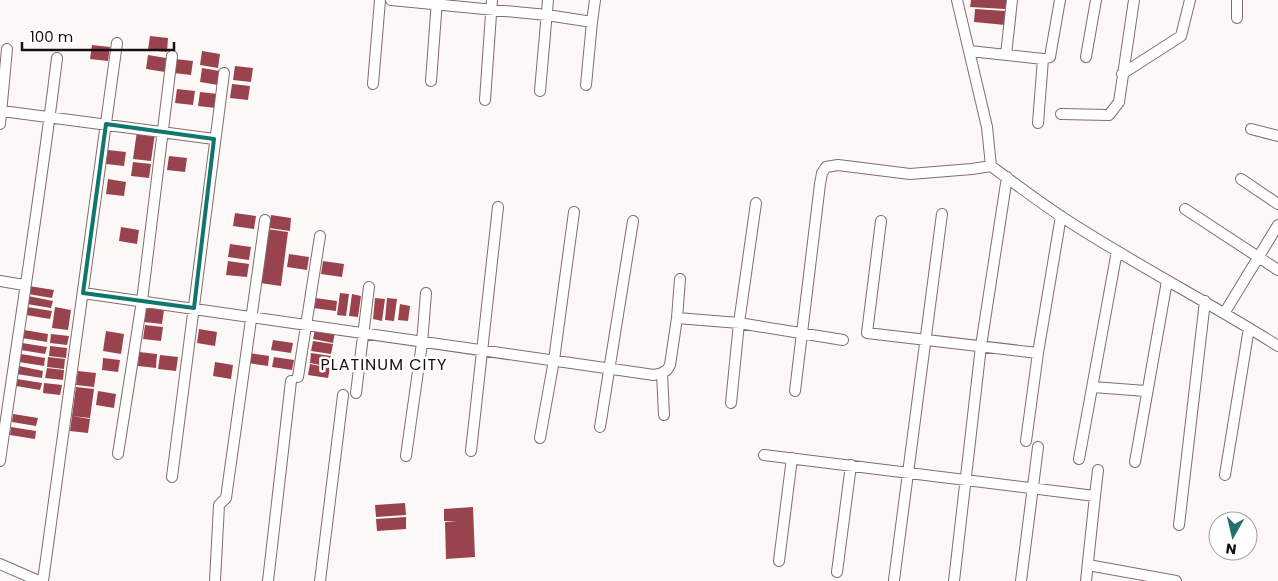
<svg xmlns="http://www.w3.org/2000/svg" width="1278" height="581" font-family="Poppins,sans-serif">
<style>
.building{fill:#99434e}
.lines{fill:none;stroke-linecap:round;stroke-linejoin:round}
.minor-casing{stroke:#816d6e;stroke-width:12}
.minor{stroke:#fff;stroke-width:10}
.marked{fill:none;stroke:#0f766e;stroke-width:4;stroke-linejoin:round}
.labels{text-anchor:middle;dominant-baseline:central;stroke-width:5;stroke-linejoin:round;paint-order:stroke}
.neighbourhood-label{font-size:16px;letter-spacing:1px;fill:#171010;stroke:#fff}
</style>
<rect width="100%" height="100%" fill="#fdf8f8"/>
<path class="building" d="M971,0H1007L1005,9L970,7Z
M975,9L1006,11L1005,25L974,22Z
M150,36L168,38L167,52L148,50Z
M92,45L110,47L108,61L90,59Z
M202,51L220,54L218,68L200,65Z
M148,55L166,58L165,72L146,69Z
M175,59L193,61L191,75L173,73Z
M235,66L253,68L251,82L233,80Z
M202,68L220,71L218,85L200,82Z
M232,84L250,86L248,100L230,98Z
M177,89L195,91L193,105L175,103Z
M200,92L218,94L216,108L198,106Z
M137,131L155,133L151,161L133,159Z
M108,150L126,152L124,166L106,164Z
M169,156L187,158L185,172L167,170Z
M133,162L151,164L149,178L131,176Z
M108,179L126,182L124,196L106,194Z
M235,213L256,216L254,229L233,226Z
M271,215L291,218L290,231L269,228Z
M121,227L139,230L137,244L119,241Z
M267,229L288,232L281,286L260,283Z
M230,244L251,247L249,260L228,257Z
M289,254L309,257L307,270L287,267Z
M228,261L249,264L247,277L226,275Z
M323,261L344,264L342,277L321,274Z
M29,286L54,290L52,298L28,294Z
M340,293L349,294L346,316L337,315Z
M352,294L361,296L358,317L349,316Z
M28,296L53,301L51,308L27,304Z
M315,298L337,301L336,311L313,308Z
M375,298L385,299L382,321L373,319Z
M387,298L397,299L394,321L385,320Z
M400,304L410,306L408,321L398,320Z
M27,307L52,311L50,319L26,315Z
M55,307L71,310L68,330L52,328Z
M146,308L164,310L162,324L144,322Z
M145,325L163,327L161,341L143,339Z
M199,329L217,332L215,346L197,343Z
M315,329L335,332L333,343L313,339Z
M24,330L48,334L47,342L22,338Z
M106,331L124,334L121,354L103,351Z
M51,334L69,336L67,345L50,343Z
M273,340L293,343L291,353L271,350Z
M313,341L333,344L331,354L311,351Z
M22,343L47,347L45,354L21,350Z
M50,346L67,348L66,358L49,356Z
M139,352L157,354L156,368L138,366Z
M250,353L269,356L268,366L248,363Z
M311,353L331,356L330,367L310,363Z
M21,354L45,358L44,366L19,362Z
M160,355L178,357L176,371L158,369Z
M48,357L65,359L64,369L47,367Z
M274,357L294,360L292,370L272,367Z
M103,358L120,360L118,372L102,370Z
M215,362L233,365L231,379L213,376Z
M310,364L330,368L328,378L308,375Z
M19,366L43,371L42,378L17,374Z
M47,368L64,370L63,380L45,378Z
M78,371L96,373L94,387L76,385Z
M17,379L42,383L40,390L16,386Z
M44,383L62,385L60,395L43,393Z
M76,387L94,389L90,418L72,416Z
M98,391L116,394L114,408L96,405Z
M13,414L38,418L36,426L12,422Z
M72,416L90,419L88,433L70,431Z
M11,427L36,431L35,439L10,435Z
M405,503L406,515L376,517L375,505Z
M473,507L475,557L446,559L445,522L457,521H444V509Z
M406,517V529L377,531L376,519Z"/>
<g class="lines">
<g class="minor-casing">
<path id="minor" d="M391,0L547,15L592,22L586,85
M957,0L987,127L991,166C1014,183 1038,201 1062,217C1132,263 1207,301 1278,346
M1237,0V18
M592,22L595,0
M970,51L1043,59L1050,57L1060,0
M1006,55L1012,0
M1086,57L1096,0
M1122,74L1181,36L1190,0
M431,81L437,0
M373,84L380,0
M540,91L548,0
M485,100L492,0
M2,111L214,139
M1061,114L1109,115L1119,102L1134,0
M1038,123L1043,59
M0,124L7,49
M1251,129L1278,136
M1241,179L1278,204
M1185,209L1278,270
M881,221L867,333L1038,353L1061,216
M0,281L24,285
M83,293L654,375L662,373
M1225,312L1278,225
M677,318L739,323L843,340
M298,377L320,236
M1093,387L1146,391
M795,391L820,184L822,173L826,167L838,165L910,174L972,169L991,166
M356,393L369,287
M731,403L739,323L756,203
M664,415L662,373L667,370L670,365L677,318L680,279
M600,427L633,221
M540,438L554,360L574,212
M1026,441L1038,353
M471,451L498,207
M118,454L142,301L172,56
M764,455L1095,496L1098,470
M406,456L422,343L426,293
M1079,459L1117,251
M0,461C19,326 41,192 57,58
M1135,462L1167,281
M1225,475L1249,328
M172,477L224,73
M1179,525L1205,301
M779,561L792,458
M0,564L39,581
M1088,565L1176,581
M837,572L851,465
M894,580L942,214
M43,581L117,43
M215,581L219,505L226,498L265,220
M268,581L291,381
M320,581L343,395
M954,581L981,346L1007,177
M1021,581L1038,447
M1086,581L1095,496"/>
</g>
<use href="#minor" class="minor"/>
</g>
<path class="marked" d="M106,124L214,139L194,308L83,293Z"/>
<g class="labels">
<g class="neighbourhood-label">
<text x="384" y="364">PLATINUM CITY</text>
</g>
</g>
<g transform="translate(1233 536) rotate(188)"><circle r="24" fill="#ffffff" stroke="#a29f9f"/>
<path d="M0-4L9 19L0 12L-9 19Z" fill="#236e6e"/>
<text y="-8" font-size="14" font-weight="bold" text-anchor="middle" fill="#171010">N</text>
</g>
<path d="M22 42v8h152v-8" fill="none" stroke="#171010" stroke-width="2.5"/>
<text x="30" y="42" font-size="15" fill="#171010" stroke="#ffffff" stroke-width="4" paint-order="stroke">100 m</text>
</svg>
